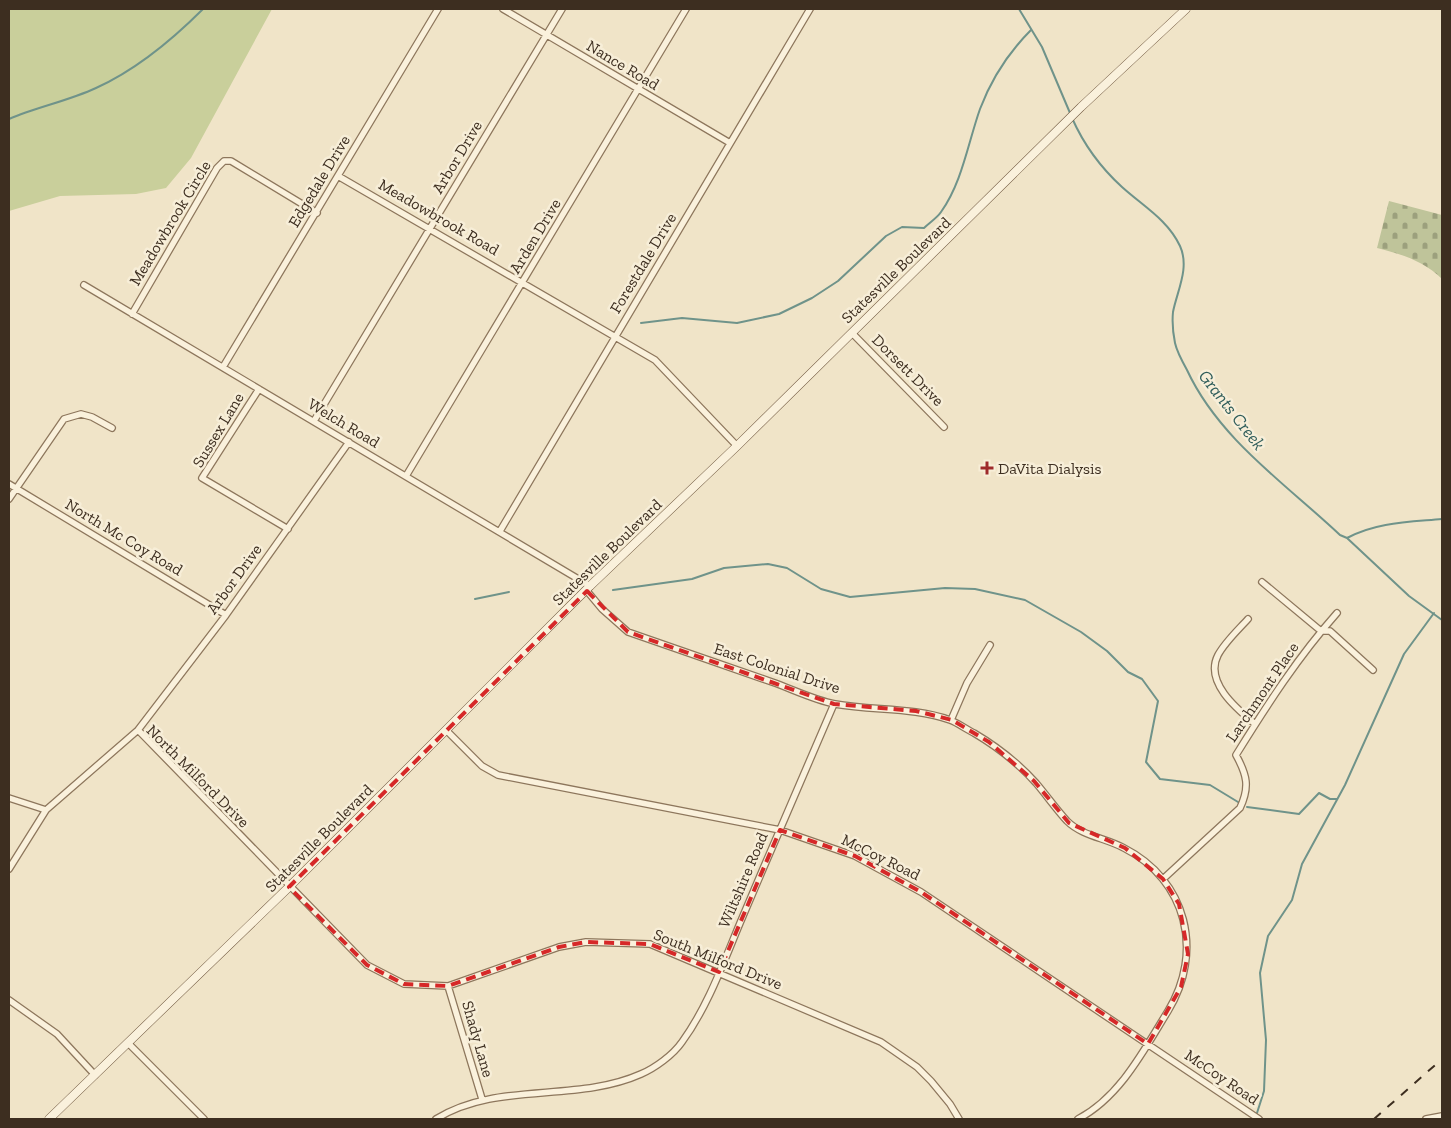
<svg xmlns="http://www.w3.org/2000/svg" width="1451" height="1128" font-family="'Zilla Slab',serif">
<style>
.green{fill:#c9cf9b}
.cemetery{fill:url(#cemetery-stones)}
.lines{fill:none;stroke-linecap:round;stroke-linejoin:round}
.stream{stroke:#6f938a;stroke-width:2}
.street-casing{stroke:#8d765c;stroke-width:8}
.secondary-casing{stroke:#6f573f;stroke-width:9}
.street{stroke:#faf1dc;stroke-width:5.5}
.secondary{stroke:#faf1dc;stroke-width:8}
.rail{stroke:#3d2e20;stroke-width:2;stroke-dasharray:9 9;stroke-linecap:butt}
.marked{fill:none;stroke:#d62828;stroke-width:4;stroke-dasharray:10 6;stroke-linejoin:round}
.poi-dot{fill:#9e2a2b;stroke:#f7eed8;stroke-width:2}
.labels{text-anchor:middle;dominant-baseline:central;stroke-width:5;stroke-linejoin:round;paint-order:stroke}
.street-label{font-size:16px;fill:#3d2e20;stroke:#f7eed8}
.poi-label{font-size:16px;fill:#3d2e20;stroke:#f7eed8;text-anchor:start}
.water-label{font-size:18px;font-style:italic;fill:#2f5d5a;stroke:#f7eed8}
</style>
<defs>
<pattern id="cemetery-stones" width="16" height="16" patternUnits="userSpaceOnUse" patternTransform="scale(1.25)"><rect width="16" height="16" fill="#bfc49a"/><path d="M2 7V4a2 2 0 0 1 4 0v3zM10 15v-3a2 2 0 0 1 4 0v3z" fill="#9ca07d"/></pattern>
</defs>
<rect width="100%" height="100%" fill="#f0e4c8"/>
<path class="green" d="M9,9H272L191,158L166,188L136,194L60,196L9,211Z"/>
<path class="cemetery" d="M1389,201L1442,215V279C1424,261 1401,254 1377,248Z"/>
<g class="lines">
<path class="stream" d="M1019,9L1042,47L1070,113
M1072,118C1084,145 1100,167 1122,187C1143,206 1168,220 1180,246C1190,268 1177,291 1173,312C1172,322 1173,333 1175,343C1177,352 1182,361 1187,370C1219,439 1286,484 1340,535L1347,538L1409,596L1442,620
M9,119C37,107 68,101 96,88C136,70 172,40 203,9
M641,323L682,318L737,323L779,314L812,298L838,281L886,236L902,227L924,228C929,223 937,218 941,212C962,183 968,143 980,109C991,80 1009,52 1031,30
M1347,538C1376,522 1410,522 1442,519
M613,590L692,579L724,568L768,564L787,568L821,589L850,597L945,588L975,589L1025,600L1081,632L1107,651L1128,672L1142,679L1158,701L1146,762L1160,779L1210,785L1238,802
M475,599L509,592
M1247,807L1299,814L1319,793L1330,799H1337
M1257,1113L1264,1091L1266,1040L1260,973L1268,936L1292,900L1302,864L1345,785L1404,654L1434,613"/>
<g class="street-casing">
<path id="street" d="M503,9L730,143
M338,176L655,360L737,446
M84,285L590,586
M132,314L217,168L224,161H231L317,213
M852,333L944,427
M223,367L438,9
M259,389L202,478L288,529
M314,421L562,9
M406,476L686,9
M9,484L226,615
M9,499L64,419L81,414L92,417L112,428
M500,531L810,9
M1262,582L1321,631H1330L1373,670
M587,591L602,609L628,632C676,649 724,665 772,682C792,689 814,700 835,704C874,711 913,707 950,720C958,723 966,729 974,733C996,746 1018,763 1036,783C1047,796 1056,809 1067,821C1082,836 1106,838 1124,848C1187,880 1204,952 1168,1011C1144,1050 1120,1097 1078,1119
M1248,619C1238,630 1225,642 1218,655C1204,682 1237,709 1255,724
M951,720L967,683L990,645
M138,730L367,965L404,984L448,986L559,947L586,942L650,944L881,1042L917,1067L931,1081L950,1104L959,1119
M446,730L482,766L498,775L780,830L855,856L921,892L1259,1119
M9,798L46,810L138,730L226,615L349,442
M9,869L46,810
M1163,879L1240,808C1250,787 1247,775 1236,755C1267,705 1298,657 1337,613
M448,986L482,1099
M9,1000L57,1034L95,1075
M129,1044L204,1119
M436,1119C497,1081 576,1103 641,1074C655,1068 673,1055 682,1042C709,1005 725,958 743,916C773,845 804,774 834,704
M1426,1119L1442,1116"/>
</g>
<g class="secondary-casing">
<path id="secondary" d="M49,1119L289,887L590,586L737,446L1081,107L1186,9"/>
</g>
<use href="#street" class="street"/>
<use href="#secondary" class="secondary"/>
<path class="rail" d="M1374,1119L1442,1059"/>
</g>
<path class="marked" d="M587,591L628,632L834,704L916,711L952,720L989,742L1034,781L1069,823L1125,848L1163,879L1179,904L1188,954L1181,987L1148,1044L921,892L855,856L780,830L719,972L650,944L586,942L559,947L448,986L404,984L367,965L289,887Z"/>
<path class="poi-dot" d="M984.5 460.5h5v5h5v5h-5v5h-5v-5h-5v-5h5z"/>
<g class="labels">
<g class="street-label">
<text transform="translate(623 65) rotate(31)">Nance Road</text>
<text transform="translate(457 157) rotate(-59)">Arbor Drive</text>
<text transform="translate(319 181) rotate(-59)">Edgedale Drive</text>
<text transform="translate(439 217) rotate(30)">Meadowbrook Road</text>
<text transform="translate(170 223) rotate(-59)">Meadowbrook Circle</text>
<text transform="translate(535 236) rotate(-59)">Arden Drive</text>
<text transform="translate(643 263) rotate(-59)">Forestdale Drive</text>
<text transform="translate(896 270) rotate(-44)">Statesville Boulevard</text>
<text transform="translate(908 370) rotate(45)">Dorsett Drive</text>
<text transform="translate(344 423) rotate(31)">Welch Road</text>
<text transform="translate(218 430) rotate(-59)">Sussex Lane</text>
<text transform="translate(124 537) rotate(31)">North Mc Coy Road</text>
<text transform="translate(607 552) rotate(-44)">Statesville Boulevard</text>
<text transform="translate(234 579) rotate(-54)">Arbor Drive</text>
<text transform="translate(777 668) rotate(18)">East Colonial Drive</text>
<text transform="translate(1262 692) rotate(-56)">Larchmont Place</text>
<text transform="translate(198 776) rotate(45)">North Milford Drive</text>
<text transform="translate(319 838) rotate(-45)">Statesville Boulevard</text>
<text transform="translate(881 857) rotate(26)">McCoy Road</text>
<text transform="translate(743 880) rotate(-67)">Wiltshire Road</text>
<text transform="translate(718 959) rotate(22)">South Milford Drive</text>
<text transform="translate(478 1039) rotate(74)">Shady Lane</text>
<text transform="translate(1222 1077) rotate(34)">McCoy Road</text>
</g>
<g class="poi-label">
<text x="998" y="468">DaVita Dialysis</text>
</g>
<g class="water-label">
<text transform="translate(1232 410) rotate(52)">Grants Creek</text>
</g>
</g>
<rect width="1451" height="1128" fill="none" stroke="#3d2e20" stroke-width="20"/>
</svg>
